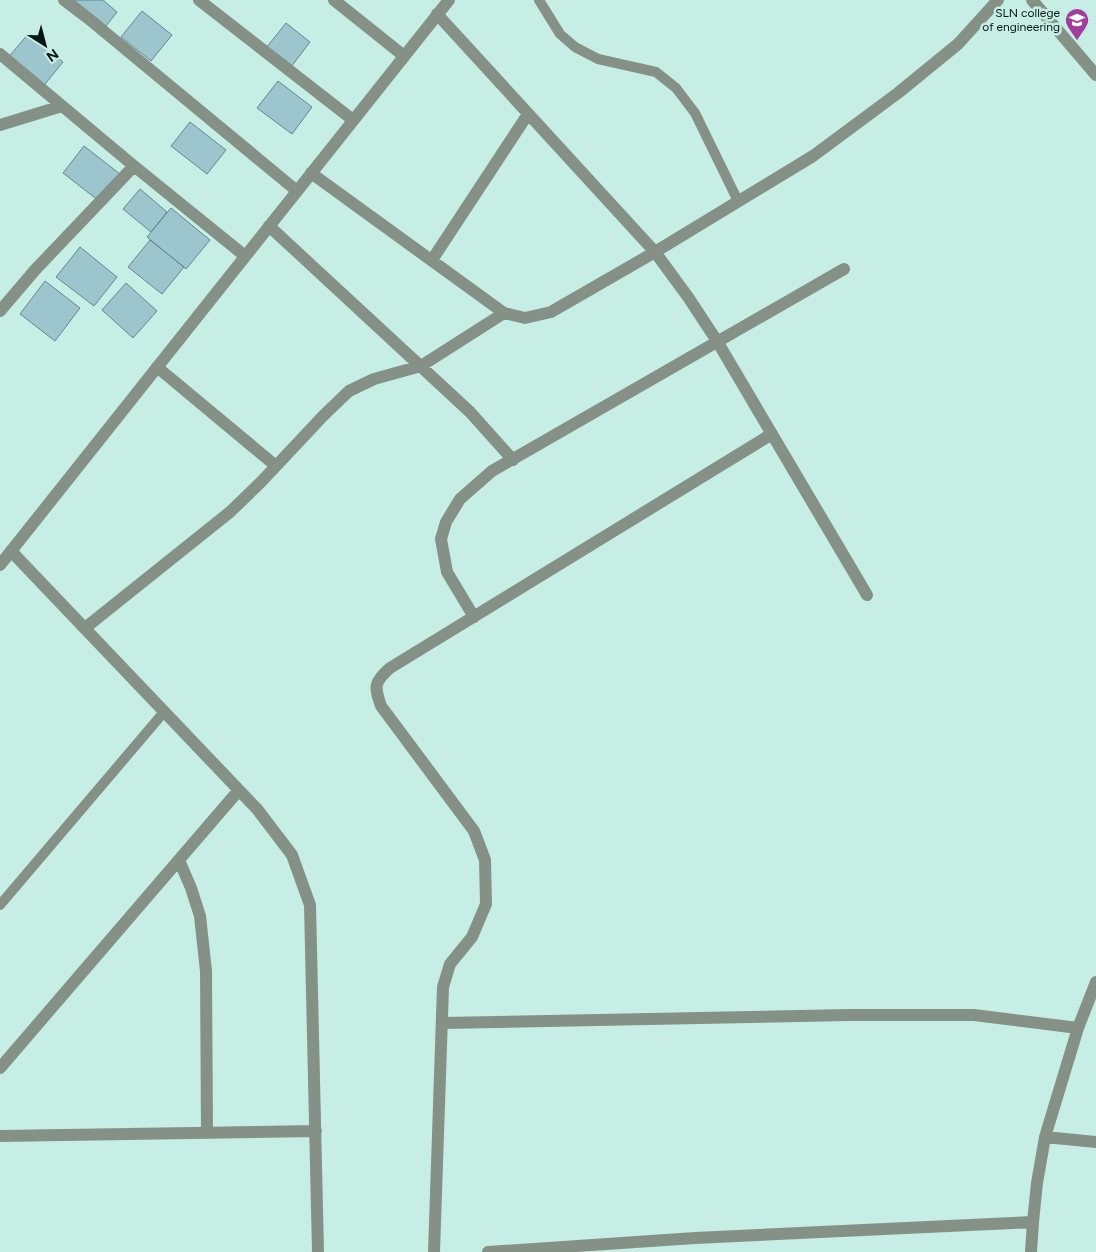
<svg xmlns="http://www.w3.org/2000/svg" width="1096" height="1252" font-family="Figtree,sans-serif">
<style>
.building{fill:#9cc5cd;stroke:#62888f}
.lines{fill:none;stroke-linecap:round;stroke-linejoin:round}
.service{stroke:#859187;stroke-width:10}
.minor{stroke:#859187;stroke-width:12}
.tertiary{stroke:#859187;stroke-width:12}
.labels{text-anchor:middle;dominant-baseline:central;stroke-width:5;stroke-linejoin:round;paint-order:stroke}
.poi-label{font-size:12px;fill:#071613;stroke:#c6eee5;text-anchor:end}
</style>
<rect width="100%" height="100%" fill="#c6eee5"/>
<path class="building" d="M74,0H103L117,12L106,26Z
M142,11L172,35L151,61L121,37Z
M286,23L310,42L291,67L266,48Z
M29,33L63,62L41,89L6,60Z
M278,81L312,107L292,134L257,108Z
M190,122L226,150L207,174L171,146Z
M84,146L120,174L99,201L63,173Z
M140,189L167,212L151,232L123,209Z
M171,208L210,240L186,269L147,237Z
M150,240L184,267L162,294L128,267Z
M80,247L117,277L94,306L56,277Z
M45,281L80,308L55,341L20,314Z
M126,283L157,311L133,338L102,310Z"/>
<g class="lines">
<path class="service" d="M539,0L560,34L575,47L598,59L656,72L676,88L695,113L738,201
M0,905L164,712"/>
<path class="minor" d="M64,0L89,19L297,191
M199,0L353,120
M334,0L404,56
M1032,0L1096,75
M437,14L655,252L688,297L717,341L867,595
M0,54L134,166L245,256
M0,125L62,106
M311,173L504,313L525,318L551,312L655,252L813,156L898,93L958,44L998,0
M269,226L470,412L513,460
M432,260L528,114
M0,311L35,270L134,166
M157,367L276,466
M11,551L257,809L292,855L310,905L318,1252
M474,617L447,572L441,539L446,522L460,499L492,471L844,269
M85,628L230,512L261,482L323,416L349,391L374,379L421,366L504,313
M179,860L191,888L200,916L206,971L207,1132
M443,1023L849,1015H974L1078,1028
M0,1068L239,790
M0,1136L316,1131
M1045,1137L1096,1142
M434,1252L443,987L450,964L472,937L486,904L485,860L474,831L381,706C374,686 374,682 390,668L772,434
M488,1252L695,1238L1033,1222
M1031,1252L1033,1222L1037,1183L1045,1137L1078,1028L1096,982"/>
<path class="tertiary" d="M0,565L449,0"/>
</g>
<defs>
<g id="university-pin" transform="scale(1.25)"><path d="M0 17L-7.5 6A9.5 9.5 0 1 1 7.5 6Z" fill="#a43c9e" stroke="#c6eee5"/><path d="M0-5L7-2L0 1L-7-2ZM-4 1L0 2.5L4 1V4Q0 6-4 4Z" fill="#fff"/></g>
</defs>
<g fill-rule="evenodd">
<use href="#university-pin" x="1077" y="20"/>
</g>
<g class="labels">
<g class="poi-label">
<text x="1060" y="13">SLN college<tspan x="1060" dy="14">of engineering</tspan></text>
</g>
</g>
<g transform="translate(45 45) rotate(144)" stroke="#c6eee5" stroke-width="4" paint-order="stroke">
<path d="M0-4L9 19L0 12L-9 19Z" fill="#071613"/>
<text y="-8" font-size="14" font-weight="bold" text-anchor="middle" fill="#071613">N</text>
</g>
</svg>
